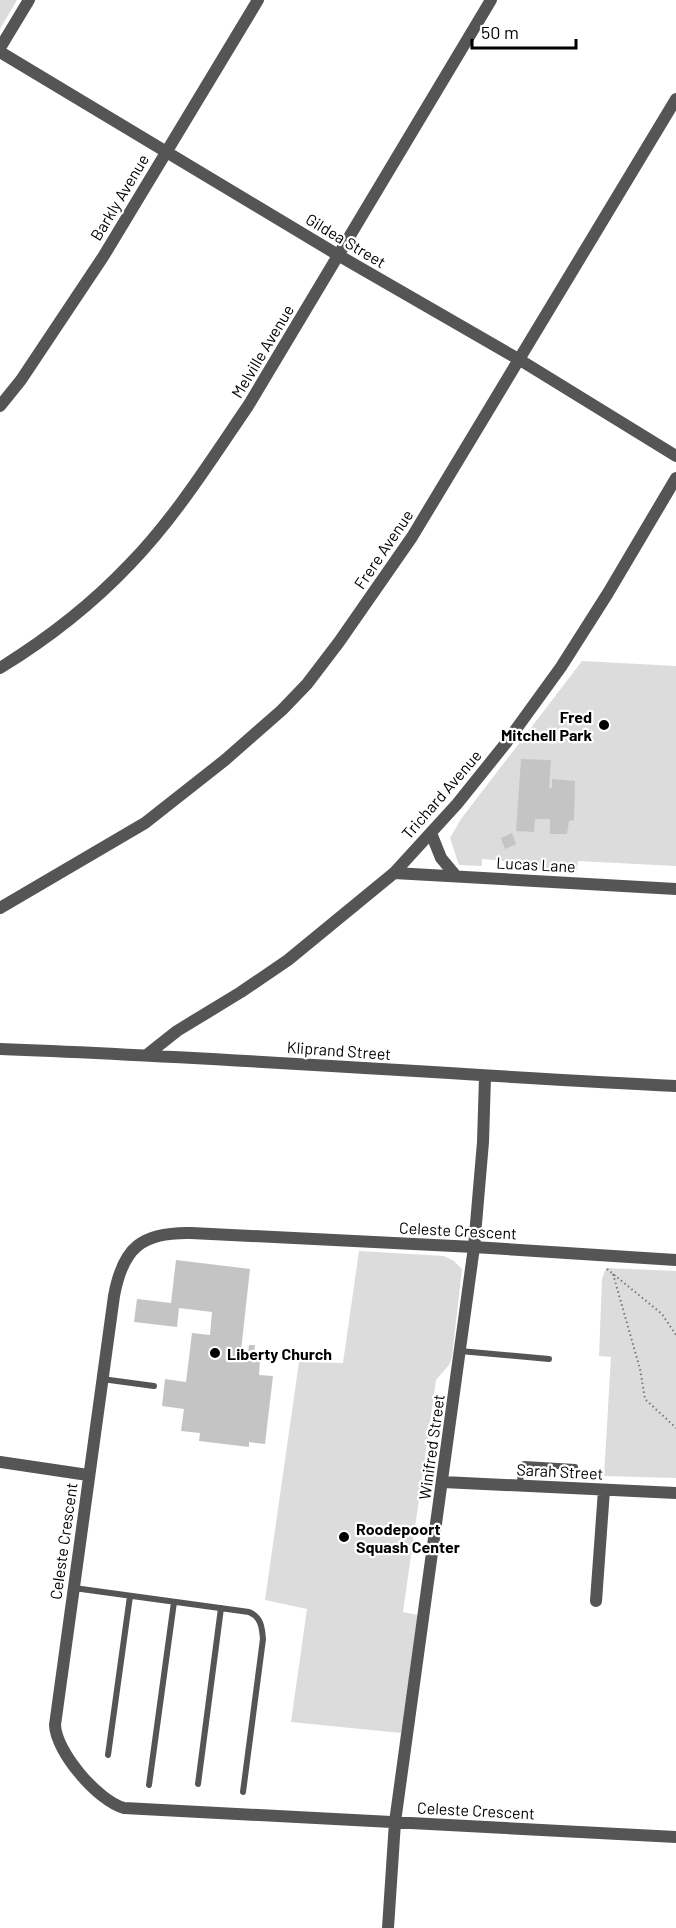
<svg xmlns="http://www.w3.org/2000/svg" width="676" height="1928" font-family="Barlow,sans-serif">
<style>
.green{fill:#dcdcdc}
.building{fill:#c4c4c4}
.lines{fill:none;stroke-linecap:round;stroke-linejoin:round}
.path{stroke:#777;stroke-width:2;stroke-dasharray:1.5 3;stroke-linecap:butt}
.lane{stroke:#555;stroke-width:6}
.street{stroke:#555;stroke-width:12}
.poi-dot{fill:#000;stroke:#fff;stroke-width:2}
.labels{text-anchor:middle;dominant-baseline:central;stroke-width:4.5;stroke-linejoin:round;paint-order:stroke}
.street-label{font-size:16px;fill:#000;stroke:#fff}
.poi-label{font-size:16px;font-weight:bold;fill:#000;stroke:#fff;text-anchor:start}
</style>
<rect width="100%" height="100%" fill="#fff"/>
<path class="green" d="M0,0H17L0,29Z
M582,661L676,666V866L578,861L577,871L504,868V861L482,859V866L459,865L450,838L461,819Z
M359,1251L444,1256L454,1261L462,1269L452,1357L449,1365L436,1380L403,1612L418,1615L401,1733L291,1722L307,1609L265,1600L299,1362L343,1363Z
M606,1268L676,1271V1478L604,1476L611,1357L599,1356L602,1279Z"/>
<path class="building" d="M521,759L551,760L549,788H552V779L575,781L574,820L569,821L567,834H550V819H535L534,832L516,831Z
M512,833L516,844L505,849L501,838Z
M176,1260L250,1269L240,1360L247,1361L249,1345H255L253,1361H260L259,1375L273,1376L265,1444L249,1442V1447L199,1441L200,1433L181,1431L184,1409L162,1406L165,1379L186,1382L192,1333L210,1335L212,1312L179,1308L177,1327L134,1322L137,1299L171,1303Z"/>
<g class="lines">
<path class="path" d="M607,1269L662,1314L676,1335
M613,1274L640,1369L645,1399L676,1428"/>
<path class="lane" d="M460,1351L549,1359
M102,1379L154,1386
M520,1486L521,1466L524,1464L575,1467
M74,1588L249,1612C261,1617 262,1627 263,1639L243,1792
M108,1755L130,1596
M198,1784L221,1608
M149,1785L174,1602"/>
<path class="street" d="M0,48L29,0
M0,52L338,255L520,360L676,456
M0,406L21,380L103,257L258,0
M0,668C47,639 91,605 129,565C175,518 211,460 248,406L491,0
M431,833L441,858L456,876
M394,873L676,889
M0,908L145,823L225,760L282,710L307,684L339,642L412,537L676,99
M0,1049C226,1057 451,1075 676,1086
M148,1054L177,1031L241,992L288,960L394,873L457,804L506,743L561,667L608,593L676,478
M676,1260L474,1247L191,1233C142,1232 123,1247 114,1296L55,1725C56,1752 98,1801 124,1808L676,1837
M0,1462L88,1475
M443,1482L676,1493
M596,1601L604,1490
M388,1928L395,1822L474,1247L483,1142L485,1077"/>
</g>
<g class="poi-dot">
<circle cx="604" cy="725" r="6"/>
<circle cx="215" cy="1353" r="6"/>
<circle cx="344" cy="1537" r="6"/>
</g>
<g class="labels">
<g class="street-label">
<text transform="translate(119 197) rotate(-59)">Barkly Avenue</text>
<text transform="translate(346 240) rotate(31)">Gildea Street</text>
<text transform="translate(262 351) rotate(-59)">Melville Avenue</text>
<text transform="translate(383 549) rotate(-56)">Frere Avenue</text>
<text transform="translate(441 794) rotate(-49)">Trichard Avenue</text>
<text transform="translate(536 864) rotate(3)">Lucas Lane</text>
<text transform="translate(339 1050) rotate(4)">Kliprand Street</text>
<text transform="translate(458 1230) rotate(3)">Celeste Crescent</text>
<text transform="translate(431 1447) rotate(-82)">Winifred Street</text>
<text transform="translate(560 1471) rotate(3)">Sarah Street</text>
<text transform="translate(63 1541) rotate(-82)">Celeste Crescent</text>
<text transform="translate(476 1810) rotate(3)">Celeste Crescent</text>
</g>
<g class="poi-label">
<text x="592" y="716" text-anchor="end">Fred<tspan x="592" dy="18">Mitchell Park</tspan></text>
<text x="227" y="1353">Liberty Church</text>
<text x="356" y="1528">Roodepoort<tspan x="356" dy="18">Squash Center</tspan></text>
</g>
</g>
<path d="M472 39v9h104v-9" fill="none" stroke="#000000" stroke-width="3"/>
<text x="481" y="39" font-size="18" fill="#000000" stroke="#ffffff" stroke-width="4.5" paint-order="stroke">50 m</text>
</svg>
